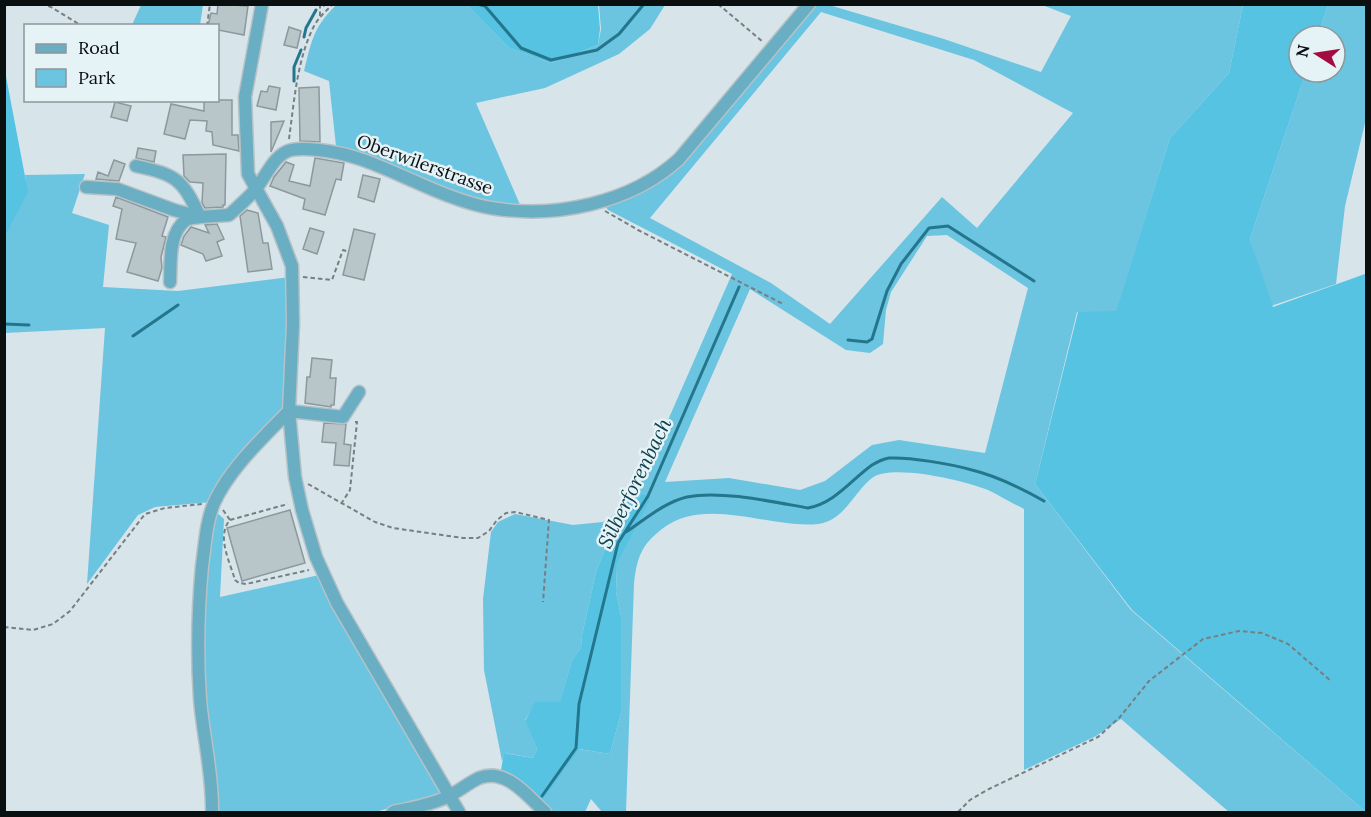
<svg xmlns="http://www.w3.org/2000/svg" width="1371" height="817" font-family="Lora,serif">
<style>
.green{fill:#6bc4e0;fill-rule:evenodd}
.forest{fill:#57c3e3}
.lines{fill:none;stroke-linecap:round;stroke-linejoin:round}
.stream{stroke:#24768c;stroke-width:3}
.building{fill:#b8c5c9;stroke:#8c989c;stroke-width:1.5}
.minor-casing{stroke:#b6c2c6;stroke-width:15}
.path{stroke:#767f82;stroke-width:2;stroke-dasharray:4.5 3;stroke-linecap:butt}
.minor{stroke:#6aaec4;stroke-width:12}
.labels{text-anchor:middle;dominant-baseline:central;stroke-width:5;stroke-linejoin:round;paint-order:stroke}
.street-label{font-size:18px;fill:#0a0f10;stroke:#e5f2f6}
.water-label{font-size:20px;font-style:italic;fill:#11414f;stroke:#e5f2f6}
</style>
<rect width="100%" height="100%" fill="#d7e4e9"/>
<path class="green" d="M141,5H203L200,25H132Z
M336,5H467L509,48L551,63L598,45L601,29L599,5H665L650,29L619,54L545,88L476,103L521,207L489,204L413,176L372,156L336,146L329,81L304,71C312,40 313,28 336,5Z
M813,5H829L944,39L1041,72L1071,16L1042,5H1243L1229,73L1170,138L1116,312H1077L1035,484L1131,610L1366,812H1229L1121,719L1096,736L1024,770V509C1012,503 1000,496 988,490C966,481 892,463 872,478C854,492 844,521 818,524C770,529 705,495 662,529C641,545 637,558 634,583L626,812H602L591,799L585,812H548L539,804L578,749L610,754L621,713V616L616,592L617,565L650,497L642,493L608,541L596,572L582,635L581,648L572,660L560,703L536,702L525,720L537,749L533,758L505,753L502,761L484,670L483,599L491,532L498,522L515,514L573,525L603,522L619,512L640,484L732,274L608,210L604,204C638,192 657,187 683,161ZM821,12L974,60L1073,113L977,228L942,197L830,324L771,283L650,218ZM947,235L1028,288L985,453L899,440L872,445L825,481L800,490L729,478L665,482L750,289L846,350L870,353L883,344L886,310L891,292L927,236Z
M1328,5H1366V119L1345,206L1336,284L1271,306L1250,239L1306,72H1335V36H1318Z
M85,174L72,213L109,225L103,287L178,291L290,277L286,408L211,502L155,507L138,515L87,584L105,328L5,333L4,235L27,192L25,175Z
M215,511L224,519L220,597L319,575L443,794L375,812H214L203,697L204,578Z"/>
<path class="forest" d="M467,5H598L600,29L598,45L551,63L509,48Z
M1243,5H1328L1318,36H1299V72H1306L1250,239L1273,307L1365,274L1366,812L1132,610L1035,484L1078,312L1116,311L1170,138L1229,73Z
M5,71L28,192L5,236Z
M642,493L651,497L617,565L616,592L621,616V713L610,754L579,749L541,802L501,770L504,753L533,758L537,749L525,721L535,702H560L572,660L581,648L582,635L596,572L608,541Z"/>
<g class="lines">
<path class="stream" d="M477,4L485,6L521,48L551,60L597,50L619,34L644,4
M324,5L325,4
M304,37L306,28L316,10
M294,81V67L301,50
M4,324L29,325
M133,336L178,305
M848,340L867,342L872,339L887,291L901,264L929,228L948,226L1034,281
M626,532C644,520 665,502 687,497C720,490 774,502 808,508C835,503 851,480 872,465C877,462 884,459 889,458C910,457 951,464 972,470C997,476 1021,488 1044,501
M542,796L576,748L579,704L618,543L648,496L739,287"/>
</g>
<path class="building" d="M218,4L248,6L244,35L218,30V26H208L211,13L217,14Z
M289,27L301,31L297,48L284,45Z
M269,86L280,88L276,110L257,106L261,91L267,92Z
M319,87L320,142L300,141L299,88Z
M204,100H232V135H238L239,151L213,145L212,132L206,131L207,121L190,120L185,139L164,134L171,104L204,111Z
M115,102L131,106L127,121L111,117Z
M284,121L271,152V122Z
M138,148L156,151L154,162L136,158Z
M226,154L225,205H223V207L205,208L202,203L203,183L190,182L184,176L183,155Z
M315,158L344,163L341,180L336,179L325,215L303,209L305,199L270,186L274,177L286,162L294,165L289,181L310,186Z
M114,160L125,164L119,181L96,179L98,172L108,176Z
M363,175L380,179L374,202L358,197Z
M116,197L168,217L162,236L166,237L161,257L162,268L158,281L127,272L136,243L116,239L122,209L113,206Z
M247,210L258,213L263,243H268L272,269L248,272L240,216Z
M217,224L224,239L217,242L222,256L206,261L203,254L181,245L184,236L191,227L209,233L205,225Z
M310,228L324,232L317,254L303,249Z
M354,229L375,234L364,280L343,275Z
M312,358L332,360L330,378H336L334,405H331V407L305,403L307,377H310Z
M324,423L346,424L344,444L351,445L349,466L334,465L336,443L322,442Z
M290,510L305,563L242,581L227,528Z"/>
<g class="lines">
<g class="minor-casing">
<path id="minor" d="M262,4L245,97L248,174L277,226L292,266L293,324L289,411L295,477L302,510L316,557L337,603L459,812
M136,166C177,175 182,179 200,217C195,218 189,218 186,220C168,233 171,263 170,282
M86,187L117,189L174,210L200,217L229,215C238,207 247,199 255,190C266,177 274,154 291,150C300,148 310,149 319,150C357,154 383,168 418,183C440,193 467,204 491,208C555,219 631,203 679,159L809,4
M289,411L343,417L359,392
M212,812C213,775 203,736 200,699C197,655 198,609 202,566C205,545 206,522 214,503C230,468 263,438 289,411
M393,812C411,808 431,805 447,797C458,792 468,783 479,778C506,767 528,797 545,812"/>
</g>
<path class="path" d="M41,4L51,7L82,26
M320,4V16
M718,4L763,42
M4,7L8,4
M207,26L210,4
M289,139C294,103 297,59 314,26C319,17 326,11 333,4
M605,211L638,230L783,304
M303,277L332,280L343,250L349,252
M308,484L375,522L393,528L463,538H478L489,531L497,520L506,513L515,512L549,520L543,602
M341,504L350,490L357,422H354
M223,510L230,520C216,536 230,562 235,580L239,583L246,584L309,570
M230,520L288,504
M4,627L33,630L53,624L70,611L145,514L165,508L202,504
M958,812L970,800L989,789L1098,737L1120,717L1149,681L1203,639L1239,631L1262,633L1288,644L1331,681"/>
<use href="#minor" class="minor"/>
</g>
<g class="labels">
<g class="street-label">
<text transform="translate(425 164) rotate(20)">Oberwilerstrasse</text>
</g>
<g class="water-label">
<text transform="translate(634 483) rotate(-64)">Silberforenbach</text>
</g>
</g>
<rect width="1371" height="817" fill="none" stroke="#0a0f10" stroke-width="12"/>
<rect x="24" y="24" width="195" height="78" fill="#e5f2f6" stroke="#8d979a" stroke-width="1.5"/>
<rect x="36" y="44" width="30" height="9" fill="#6aaec4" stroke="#8d979a" stroke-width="1.5"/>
<text x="78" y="54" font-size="18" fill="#0a0f10">Road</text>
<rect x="36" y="69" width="30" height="18" fill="#6bc4e0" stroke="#8d979a" stroke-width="1.5"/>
<text x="78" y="84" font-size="18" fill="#0a0f10">Park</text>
<g transform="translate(1317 54) rotate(282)"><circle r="28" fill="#e5f2f6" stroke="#8d979a" stroke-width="1.5"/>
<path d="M0-4.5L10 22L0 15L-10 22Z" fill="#a40b41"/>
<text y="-9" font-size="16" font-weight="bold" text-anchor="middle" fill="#0a0f10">N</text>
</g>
</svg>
